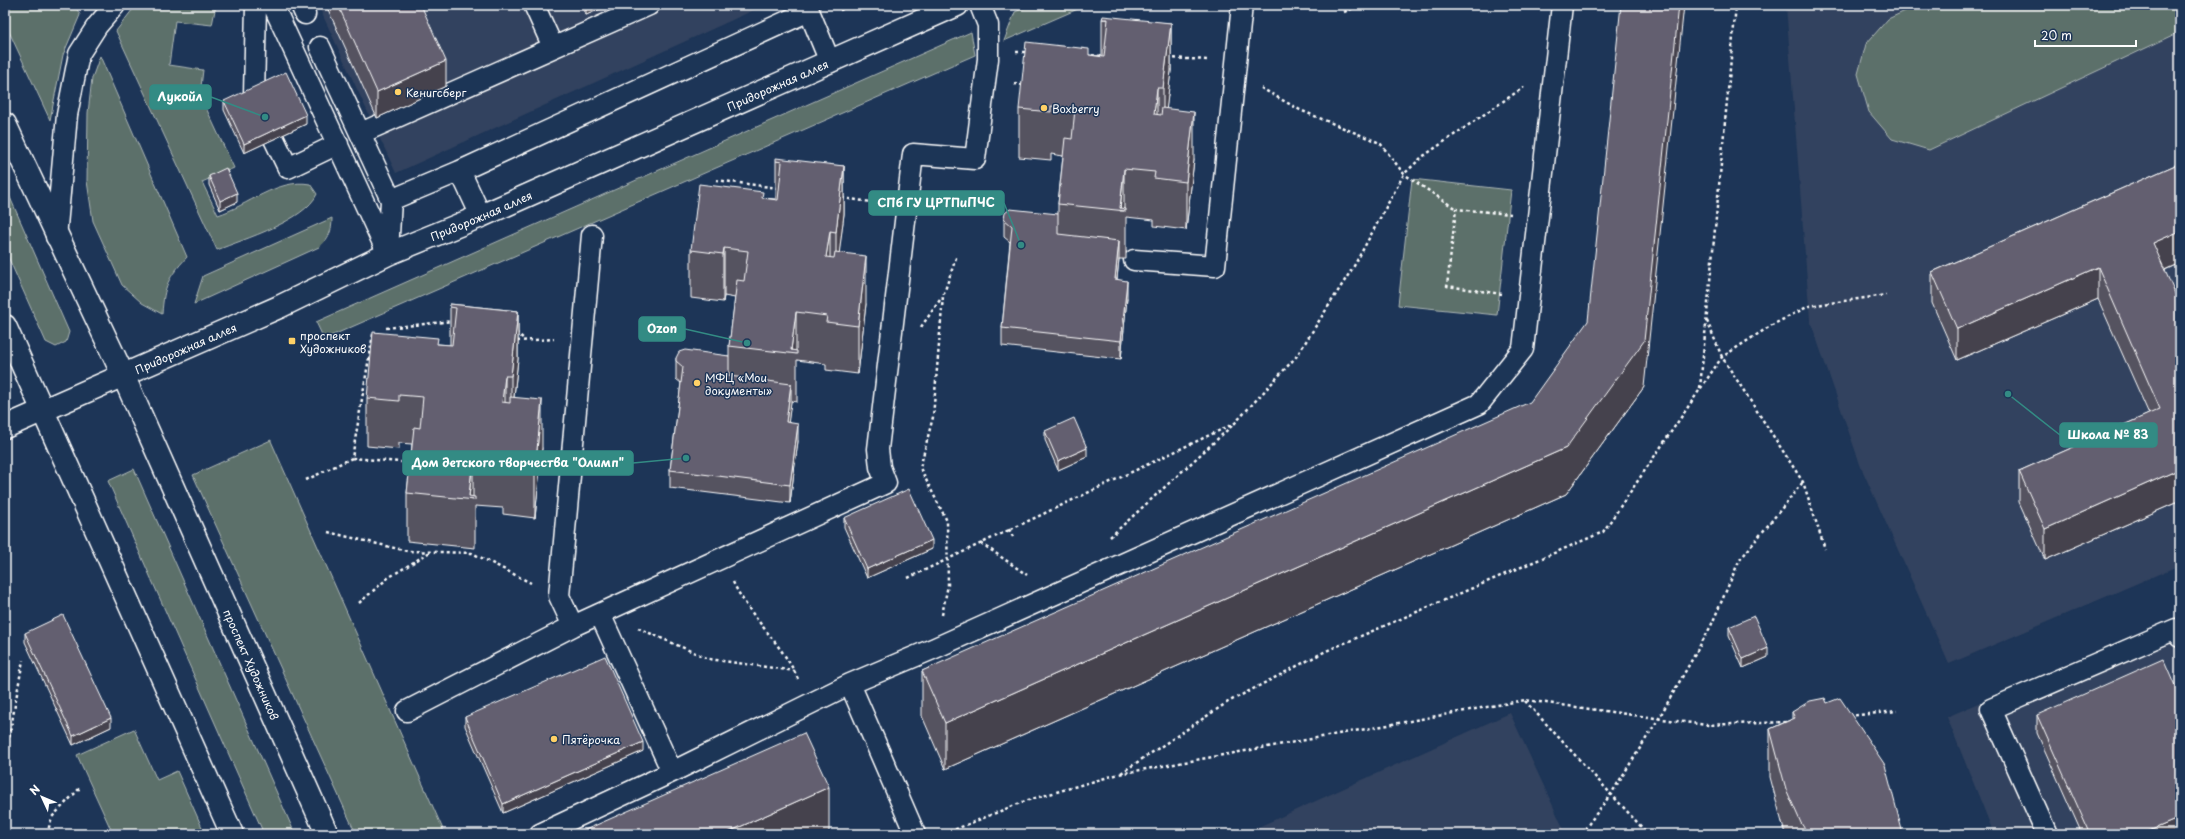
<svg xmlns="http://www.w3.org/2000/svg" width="2185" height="839" font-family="'Playpen Sans',sans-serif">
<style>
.built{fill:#32425e}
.green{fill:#5b6f6b;stroke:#adb7b5}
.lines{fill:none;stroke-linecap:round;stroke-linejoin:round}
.service-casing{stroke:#fff;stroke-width:23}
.tertiary-casing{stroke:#fff;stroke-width:25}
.path{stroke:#fff;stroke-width:2.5;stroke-dasharray:3 3;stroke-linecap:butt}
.service{stroke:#1d3557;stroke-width:20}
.tertiary{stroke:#1d3557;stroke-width:22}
.wall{fill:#555260;stroke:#fff}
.shaded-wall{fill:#45424e;stroke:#fff}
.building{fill:#635f70;stroke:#fff}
.poi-dot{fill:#ffd166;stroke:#1d3557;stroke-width:1.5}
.labels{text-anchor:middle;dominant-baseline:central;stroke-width:3;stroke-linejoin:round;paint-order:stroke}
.street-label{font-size:11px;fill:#fff;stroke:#1d3557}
.poi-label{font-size:11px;fill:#fff;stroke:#1d3557;text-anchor:start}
.leader{fill:none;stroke:#338b84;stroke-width:1.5}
.callout-dot{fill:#338b84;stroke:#1d3557;stroke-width:1.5}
.callout{fill:#338b84;stroke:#338b84;stroke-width:1.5}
.callout-label{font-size:12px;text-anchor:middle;font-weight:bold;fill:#fff}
</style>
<rect width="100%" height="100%" fill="#1d3557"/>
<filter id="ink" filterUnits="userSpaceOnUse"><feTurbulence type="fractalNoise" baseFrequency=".025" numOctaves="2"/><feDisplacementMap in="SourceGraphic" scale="8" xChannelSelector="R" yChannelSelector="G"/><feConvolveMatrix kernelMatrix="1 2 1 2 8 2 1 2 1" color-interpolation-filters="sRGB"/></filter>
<g filter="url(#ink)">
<path class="built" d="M318,5H765L396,173Z
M1786,5H2180V565L1949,664L1861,467L1810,320Z
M2180,616V834H1994L1947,717Z
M1510,713L1566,834H1243Z"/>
<path class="green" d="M5,5H75L80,15L63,55L50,120L5,23Z
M136,5H216L212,25L175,21L169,65L203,70L200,95L234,168L202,182L218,215C247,206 278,178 310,184L317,194C305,221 244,239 217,250L116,31Z
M1031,5H1087L1004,41L1015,12Z
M1918,5H2180V32L1929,150L1892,139L1869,112L1858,74L1866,44L1888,19Z
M971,32L975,55L324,339L316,322Z
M100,56L187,257C168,278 164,285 162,314L142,303L122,285L93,221L87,181L88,113L92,78Z
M1412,179L1511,190L1497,315L1398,305Z
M5,186L69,332L66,342L56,347L46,342L5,250Z
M332,218C332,232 329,238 319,247L194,304L203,276Z
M271,440V441L445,834H356L193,475Z
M134,469L295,834H264L108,481Z
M134,729L157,780L177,771L205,834H113L77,755Z"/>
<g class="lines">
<g class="service-casing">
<path id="service" d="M273,5L388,254
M301,5L305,14
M534,5L553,47
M320,47L391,200L388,252
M254,95L256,5
M361,133L649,5
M274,139L288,168L338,144
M460,171L481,216
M391,200L460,171L809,11L830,62
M56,237L67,115L79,54L97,26L115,5
M1134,260L1215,266L1242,5
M600,614L672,772
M573,626L559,596L592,235
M407,711L573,626L886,483L880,467L878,449L913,154L975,159L988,59V25L980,5
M540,834L672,772L850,684
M915,834L850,684L935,648L1479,404L1523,349L1562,5
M2047,834L1991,709L2176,629L2180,637"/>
</g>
<g class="tertiary-casing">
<g id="tertiary">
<path id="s1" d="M5,124L123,375L327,834"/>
<path d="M5,326L232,834"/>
<path id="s2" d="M5,427L279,307L388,254L481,216L957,5"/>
</g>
</g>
<path class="path" d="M840,10L852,5
M1344,12L1361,5
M1016,52H1027
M1086,55L1105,56
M1168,58L1209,60
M1014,84L1025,85
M1261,88L1300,110L1380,143L1404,174L1456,209
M716,180L778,188
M842,198L879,203
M1502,294L1447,286L1456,209L1511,214
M1707,321L1722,357L1803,482L1825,549
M921,327L942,297
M386,328L453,321
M516,332L525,340
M373,334L352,458L401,462
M517,341L554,339
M1700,388L1736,5
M306,480L352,458
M1009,529L1014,539
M328,532L407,551L472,553L531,583
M1110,537L1235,423L1296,357L1354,266L1404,174L1422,157L1524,87
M981,543L1027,575
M908,578L1233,424
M733,582C750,618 782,643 798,679
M359,603L388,578L430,552
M942,615L948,585L947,521L920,468L933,417L943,296L957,255
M638,628L709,659L795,671
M1525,701L1648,834
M1849,716L1897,711
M5,761L23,660
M1121,773L1228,702L1326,651L1603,532L1722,357L1772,325L1809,306L1886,295
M47,834L52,817L80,788
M944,834L1025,801L1119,774L1525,700L1706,725L1787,722
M1581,834L1611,794L1659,718L1711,626L1739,561L1803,482"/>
<use href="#service" class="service"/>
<use href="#tertiary" class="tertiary"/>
</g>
<path class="wall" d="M326,5H421L446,86L377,118Z
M581,5H609L586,15Z
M1102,19L1171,23V71L1166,109L1194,160L1186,230L1154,226V220L1126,217V259H1119L1117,279L1127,298L1121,359L1002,346V328L1010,242L1004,237V219L1058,214V204L1063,156L1051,154V160L1019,157V109L1089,55L1102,56Z
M224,101L306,124L244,153L224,110Z
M776,161L844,166V214L839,252L866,304L858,374L826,370V364L797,360V402L791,401L788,422L798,441L790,503L670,488V470L681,383L676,379V358L729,356V346L735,298L724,296L723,302L691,298V250L763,198L776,199Z
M2180,163V263L2165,270L2180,501L2045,560L2019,502V471L2149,414L2098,299L1957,360L1932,303V272Z
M209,176L237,202L220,210L209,185Z
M450,304L518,311V359L514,397L542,448L535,518L503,514V508L475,506V548L407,541V493L412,444L399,443V449L367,446V398L438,344L450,345Z
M1644,387L1566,494L945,769L922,716V671Z
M1045,431L1087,457L1058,470L1045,440Z
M844,518L932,549L867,578L844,527Z
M1729,627L1768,657L1743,668L1729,636Z
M25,633L111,727L73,745L25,642Z
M1827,703L1903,834H1785L1770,777V729L1792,719V712Z
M2037,715L2180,834H2082L2037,733Z
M465,717L643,751L503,813L465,726Z"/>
<path class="shaded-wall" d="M586,5H609L586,15Z
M1679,5H1684L1644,387L1566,494L945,769V723L1566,448Z
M1171,23V71L1163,136V88Z
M446,61V86L377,118V92Z
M1157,88V136L1154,114Z
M1194,112V160L1186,230V182Z
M306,115V124L244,153V144Z
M844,166V214L836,280V232Z
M1124,169V211H1120Z
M237,193V202L220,210V201Z
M830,231V279L826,257Z
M2180,231V263L2153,275V243Z
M1119,241V259L1115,297V279Z
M724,248V296L723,302V254Z
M866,256V304L858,374V326Z
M2098,267V299L1957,360V329Z
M1127,281V298L1121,359V341Z
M518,311V359L511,424V376Z
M796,312V354L791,350Z
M505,376V424L502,402Z
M791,384V402L786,440V422Z
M542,400V448L535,518V470Z
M798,424V441L790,503V485Z
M1087,448V457L1058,470V461Z
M473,457V500L469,499Z
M2180,469V501L2045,560V529Z
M932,540V549L867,578V569Z
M1768,648V657L1743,668V659Z
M111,718V727L73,745V736Z
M643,742V751L503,813V804Z
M829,787V833L827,834H724Z
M2180,818V834H2142Z"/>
<path class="building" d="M338,5H421L446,61L377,92Z
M1621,5H1679L1644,341L1566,448L945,723L922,671L1530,402L1588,321Z
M1103,16L1171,23L1163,88H1157L1154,114L1161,115L1162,108L1194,112L1186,182L1154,178L1155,172L1124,169L1120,208L1126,209V211L1058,204L1065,138L1072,139L1075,109L1051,106V112L1019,109L1026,42L1089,49V55L1104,57L1108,19H1102Z
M286,72L306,115L244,144L224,101Z
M776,158L844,166L836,232L830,231L826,257L834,258L835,252L866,256L858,326L826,322L827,316L796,312L791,350L797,351V354L729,346L737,280L744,281L748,251L724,248L723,254L691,250L699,184L763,192L762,198L778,200L782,162L776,161Z
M2180,163V231L2153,243L2180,305V469L2045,529L2019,471L2160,409L2098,267L1957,329L1932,272Z
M226,168L237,193L220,201L209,176Z
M1010,209L1058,214V234L1119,241L1115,279L1127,281L1121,341L1002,328L1012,226L1004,219L1005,213Z
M450,304L518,311L511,376H505L502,402L510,403V397L542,400L535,470L503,466L504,460L473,457L469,496L475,497V500L407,493L414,427L420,428L423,397L399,395V401L367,398L373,332L438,338L437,344L452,345L456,308L450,307Z
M685,350L729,356V376L791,384L786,422L798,424L790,485L670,470L683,367L676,361V358L679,352Z
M1074,418L1087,448L1058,461L1045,431Z
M909,489L932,540L867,569L844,518Z
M63,615L111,718L73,736L25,633Z
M1754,616L1768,648L1743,659L1729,627Z
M605,656L643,742L503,804L465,717Z
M2163,659L2180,698V818L2142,834H2090L2037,715Z
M1825,698L1827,703L1840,698L1885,765L1903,834H1808L1801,823L1786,789L1770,729L1795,718L1792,712L1810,701Z
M804,733L829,787L724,834H576Z"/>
</g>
<g class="poi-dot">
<circle cx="398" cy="92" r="4"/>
<circle cx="1044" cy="108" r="4"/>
<rect x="288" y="337" width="8" height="8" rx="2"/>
<circle cx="697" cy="383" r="4"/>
<circle cx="554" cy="739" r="4"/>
</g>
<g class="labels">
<g class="street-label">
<text stroke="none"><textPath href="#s2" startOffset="845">Придорожная аллея</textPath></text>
<text stroke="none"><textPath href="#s2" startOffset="521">Придорожная аллея</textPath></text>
<text stroke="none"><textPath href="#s2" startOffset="197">Придорожная аллея</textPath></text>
<text stroke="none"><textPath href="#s1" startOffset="594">проспект Художников</textPath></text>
</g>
<g class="poi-label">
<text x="406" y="92">Кенигсберг</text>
<text x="1052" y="108">Boxberry</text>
<text x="300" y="335">проспект<tspan x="300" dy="13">Художников</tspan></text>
<text x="705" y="377">МФЦ «Мои<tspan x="705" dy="13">документы»</tspan></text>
<text x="562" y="739">Пятёрочка</text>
</g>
</g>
<path class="leader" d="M265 117L211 97M1021 245L1004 203M747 343L685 329M2008 394L2060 435M686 458L633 463"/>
<g class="callout-dot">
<circle cx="265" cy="117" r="4"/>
<circle cx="1021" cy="245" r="4"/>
<circle cx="747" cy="343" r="4"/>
<circle cx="2008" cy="394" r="4"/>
<circle cx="686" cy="458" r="4"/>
</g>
<g class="callout">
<rect x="150" y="85" width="61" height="24" rx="4"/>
<rect x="869" y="191" width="135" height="24" rx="4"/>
<rect x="639" y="317" width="46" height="24" rx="4"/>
<rect x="2060" y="423" width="97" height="24" rx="4"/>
<rect x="403" y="451" width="230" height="24" rx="4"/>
</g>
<g class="callout-label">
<text x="180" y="101">Лукойл</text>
<text x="936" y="207">СПб ГУ ЦРТПиПЧС</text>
<text x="662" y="333">Ozon</text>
<text x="2108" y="439">Школа № 83</text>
<text x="518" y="467">Дом детского творчества "Олимп"</text>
</g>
<rect width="2185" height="839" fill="none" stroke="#1d3557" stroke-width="20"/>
<rect x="10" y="10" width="2165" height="819" fill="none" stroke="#fff" stroke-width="1.5" filter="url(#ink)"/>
<g transform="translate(42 797) rotate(314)" stroke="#1d3557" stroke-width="3" paint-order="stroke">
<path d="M0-3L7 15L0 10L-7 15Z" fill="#ffffff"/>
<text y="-6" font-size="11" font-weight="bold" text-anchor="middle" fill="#ffffff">N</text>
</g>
<path d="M2035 40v6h101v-6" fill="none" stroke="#ffffff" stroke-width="2"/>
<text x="2041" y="40" font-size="12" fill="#ffffff" stroke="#1d3557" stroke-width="3" paint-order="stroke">20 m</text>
</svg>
